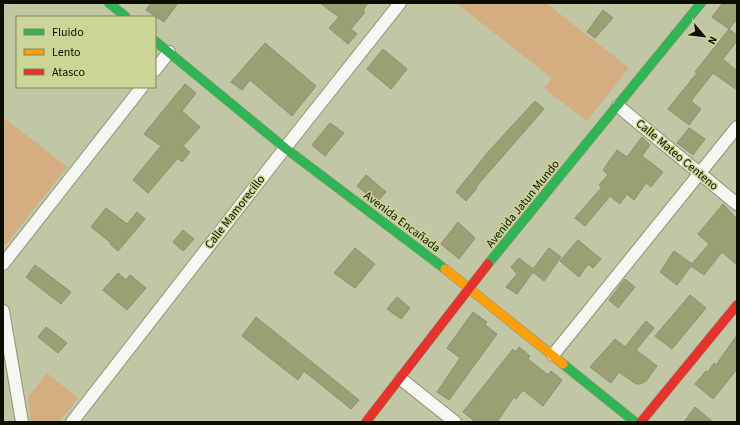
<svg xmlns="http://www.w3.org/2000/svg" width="740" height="425" font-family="'Source Sans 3',sans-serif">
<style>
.green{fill:#d4ad80}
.building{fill:#9a9f74;stroke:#8a8e74}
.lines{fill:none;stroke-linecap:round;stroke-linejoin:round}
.street-casing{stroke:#8e9277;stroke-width:14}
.fast-casing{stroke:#8e9277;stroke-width:10}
.slow-casing{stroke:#8e9277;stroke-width:10}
.jam-casing{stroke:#8e9277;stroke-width:10}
.street{stroke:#f6f7f2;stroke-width:12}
.fast{stroke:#30b455;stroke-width:9}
.slow{stroke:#ff9f0a;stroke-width:9}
.jam{stroke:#e5322d;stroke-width:9}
.labels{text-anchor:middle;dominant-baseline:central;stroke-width:3;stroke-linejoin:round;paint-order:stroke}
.street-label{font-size:12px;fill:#0c0e00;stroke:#cbd696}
</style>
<rect width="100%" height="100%" fill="#c1c7a5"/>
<path class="green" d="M456,3H546L629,68L587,121L544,88L552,78Z
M3,117L67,167L5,246L3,235Z
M47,373L78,398L59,422H31L28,397Z"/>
<path class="building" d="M151,3H178L164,22L146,10Z
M320,3H368L363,10L365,12L351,29L357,34L348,44L329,28L339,17Z
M723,3H737V19L729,29L712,17Z
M603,10L613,18L595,38L587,32Z
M729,29L737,35V41L723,59L737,71V90L713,73L691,101L701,109L689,125L668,109L697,73L695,72Z
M265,43L316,86L292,116L250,80L242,90L231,82Z
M383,49L407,69L391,89L367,69Z
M185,84L196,93L182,111L200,127L183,146L190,152L182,162L178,158L148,193L133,180L161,146L144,134Z
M535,101L544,109L476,187L477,188L466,201L456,192L489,151Z
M330,123L344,133L325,156L312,145Z
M689,128L705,139L693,155L677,143Z
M642,137L650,145L642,156L663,172L651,187L646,183L634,200L627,194L620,204L610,196L585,226L575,218L602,187L599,185L608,175L603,170L617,150L627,157Z
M366,175L386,192L377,202L357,186Z
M723,204L737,219V265L722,252L704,275L691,266L677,285L660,272L674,251L692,264L709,244L698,234Z
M106,208L127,224L137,212L145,219L118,251L110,244L111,243L91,227Z
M458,222L475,238L459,259L441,244Z
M183,230L194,239L183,251L173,242Z
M578,240L601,259L593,268L588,264L579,277L560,261Z
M355,248L375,264L355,288L334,273Z
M549,248L561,257L544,281L533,272L517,294L506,287L517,274L511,267L519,258L533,269Z
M35,265L71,292L61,304L26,277Z
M118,273L126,280L130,275L146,288L127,310L103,290Z
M625,279L635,287L618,308L609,300Z
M690,295L706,308L672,349L655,336Z
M397,297L410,308L401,319L387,309Z
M473,312L487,322L485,325L497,334L449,400L437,392L460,358L447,348Z
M256,317L359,400L351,409L304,371L298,380L242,336Z
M646,321L654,328L636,350L657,366L646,381L640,384H636L619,372L611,383L590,367L615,339L625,347Z
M46,327L67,343L58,353L38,337Z
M737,335V369L713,399L695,384L706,371L708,372L714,363L716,365Z
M519,347L530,356L528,359L548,375L551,371L562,380L543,406L523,390L516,399L514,397L497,422H476L463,412L513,349L516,352Z
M695,407L713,422H684Z"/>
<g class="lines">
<g class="street-casing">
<path id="street" d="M155,70L169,52
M618,106L737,204
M3,264L142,87
M3,311L22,422
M553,355L737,127
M401,379L455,422
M72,422L285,148L400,3"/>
</g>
<g class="fast-casing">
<path id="fast" d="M109,3L126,17
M155,41L285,148L445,269
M488,264L701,3
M563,364L635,422"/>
</g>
<g class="slow-casing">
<path id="slow" d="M445,269L563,364"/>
</g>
<g class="jam-casing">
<path id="jam" d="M366,422L488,264
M641,422L737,305"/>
</g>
<use href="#street" class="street"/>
<use href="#fast" class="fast"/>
<use href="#slow" class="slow"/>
<use href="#jam" class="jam"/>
</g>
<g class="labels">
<g class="street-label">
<text transform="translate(677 155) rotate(40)">Calle Mateo Centeno</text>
<text transform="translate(523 204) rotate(-51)">Avenida Jatun Mundo</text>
<text transform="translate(235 212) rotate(-52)">Calle Mamorecillo</text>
<text transform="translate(402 222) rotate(37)">Avenida Encañada</text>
</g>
</g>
<rect width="740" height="425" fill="none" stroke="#0c0e00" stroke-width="8"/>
<rect x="16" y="16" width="140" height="72" fill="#cbd696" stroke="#7f865a"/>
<rect x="24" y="29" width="20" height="6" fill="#30b455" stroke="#7f865a"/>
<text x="52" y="36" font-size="12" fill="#0c0e00">Fluido</text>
<rect x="24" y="49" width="20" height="6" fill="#ff9f0a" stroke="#7f865a"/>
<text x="52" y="56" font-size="12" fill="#0c0e00">Lento</text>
<rect x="24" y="69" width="20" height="6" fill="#e5322d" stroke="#7f865a"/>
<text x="52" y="76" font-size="12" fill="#0c0e00">Atasco</text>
<g transform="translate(704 36) rotate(118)" stroke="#cbd696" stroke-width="3" paint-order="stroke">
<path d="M0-3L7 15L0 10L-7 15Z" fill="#0c0e00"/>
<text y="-6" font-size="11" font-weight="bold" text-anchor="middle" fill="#0c0e00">N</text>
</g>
</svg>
